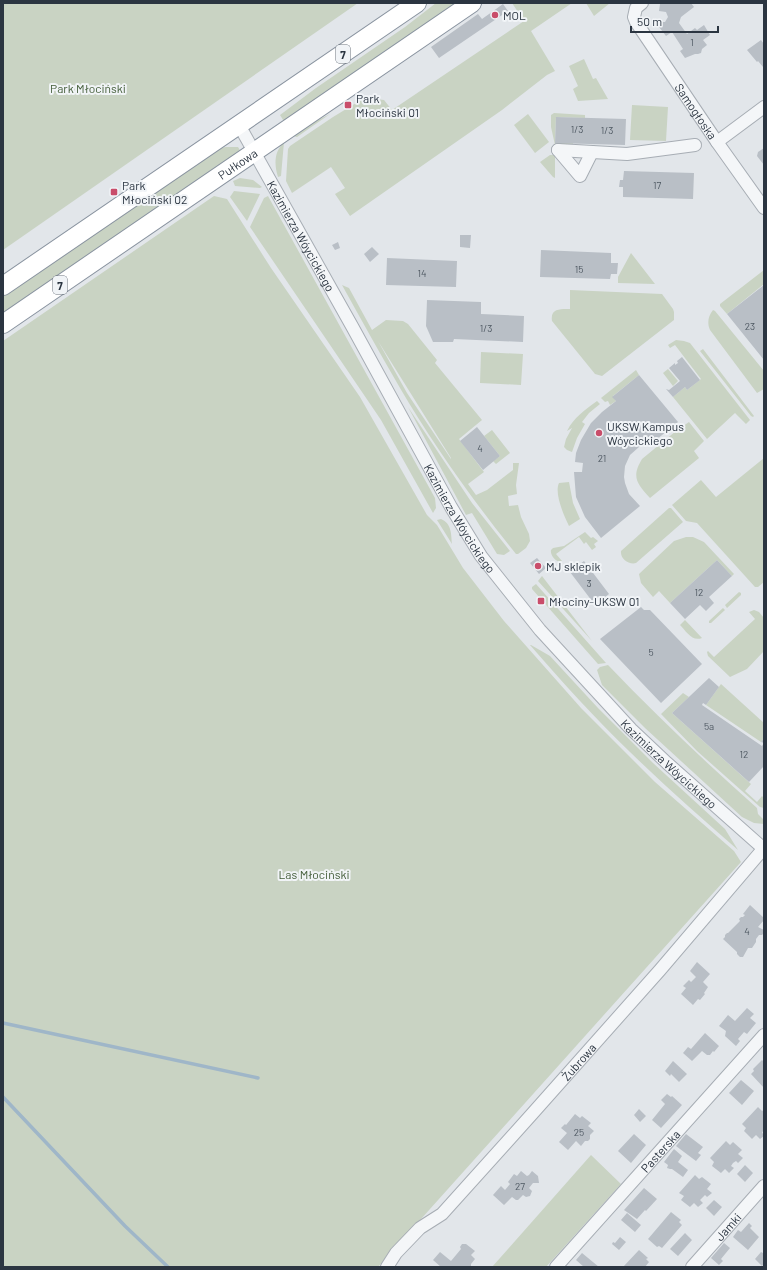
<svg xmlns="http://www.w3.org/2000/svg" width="767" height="1270" font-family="Barlow,sans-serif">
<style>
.green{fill:#c9d3c3;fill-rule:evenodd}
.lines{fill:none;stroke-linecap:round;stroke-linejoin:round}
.stream{stroke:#9fb6c8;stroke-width:3.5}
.building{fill:#b9bfc6}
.minor-casing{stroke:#a7adb4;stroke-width:14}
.highway-casing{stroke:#8a94a0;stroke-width:20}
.minor{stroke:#f4f6f8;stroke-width:12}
.highway{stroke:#fff;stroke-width:18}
.poi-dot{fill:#c94d6a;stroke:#f1f4f7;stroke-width:1.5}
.labels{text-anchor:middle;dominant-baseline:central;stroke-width:4;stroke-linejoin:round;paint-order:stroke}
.number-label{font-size:10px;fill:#4e5862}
.shield{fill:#f1f4f7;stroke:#666e78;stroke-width:1}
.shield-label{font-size:11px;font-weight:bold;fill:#2b3541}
.poi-label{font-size:12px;fill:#2b3541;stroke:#f1f4f7;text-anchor:start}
.park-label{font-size:12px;fill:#425c38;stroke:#f1f4f7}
.street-label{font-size:12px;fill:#2b3541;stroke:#f1f4f7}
</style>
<rect width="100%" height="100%" fill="#e2e6ea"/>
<path class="green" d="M3,3H358L3,250Z
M436,3H460L285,123L280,115L316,88L405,27Z
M512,3H572L531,31L555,71L547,75L502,110L350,216L335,194L345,188L331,167L292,193L286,181L288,149L290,146L333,117L361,100L367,98L384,100L392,110L524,21Z
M586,3H610L594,16Z
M584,59L593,79L596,78L608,99L578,101L573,89L578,86L569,66Z
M632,105L668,107L666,141L630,140Z
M554,113L585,115V118L556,117L555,142L573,143V147L555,145L551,127V115Z
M330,114L297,137L293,136L310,124Z
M528,114L549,142L535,153L514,125Z
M284,142L281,176L278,177C274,164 274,152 284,142Z
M226,147H238L241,152L3,316V295L220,148Z
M550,155H555V178L553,177L540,162Z
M240,178L253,180L262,187L260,188L235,186L233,181Z
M234,191L260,194L247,221L230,197Z
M214,196L227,199L271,268L360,397L427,515L437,525L463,568L504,621L581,708L655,782L734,851L741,862L378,1267H3V341Z
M268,196L435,498L436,508L433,513L381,420L250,227L264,198Z
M631,253L655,284L618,283V277Z
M764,270V284L727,314L720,306V304Z
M342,285L349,288L372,330L386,320L403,321L408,324L437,360L435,363L482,420L459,439L484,472L468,484L476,495L487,490L513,470V463H519L516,485L517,494L508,496L509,506L518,505L521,517L529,534L530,541L526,548L518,554H516C474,502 434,446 400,388C380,354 361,319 342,285ZM378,341L451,458V459L407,393Z
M570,290L662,294L673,309L674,312V320L602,376L595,374L552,321C550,308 561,309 570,309Z
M713,310L715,311L764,371V389L757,393L710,330C707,323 708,316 713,310Z
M676,340L684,341L690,343L750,420L746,424L735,413L707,439L673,397L685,387L687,390L701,379L675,345L670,348L668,345Z
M703,349L754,416L753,417L751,416L700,351Z
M481,352L523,354L521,385L480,383Z
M668,369L678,381L673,386L663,373Z
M636,370L639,375L613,396L616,401L610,405L608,401L605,402L601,398Z
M597,401L600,404L589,413L582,422L585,424L577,438L572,452L567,450L564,447L566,439L572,428L567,431C574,417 585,410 597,401Z
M408,407L472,503L510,551L504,555L497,554L472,513L466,515Z
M689,422L704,441L694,451L699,458L650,498C637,484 631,477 642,459L676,431Z
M492,430L510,453L496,464L493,461L500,456L484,436Z
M764,458V582L758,587H755L697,523L686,521L672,505L701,480L716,497Z
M569,482L573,503L580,519L569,526C564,516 554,493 559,483Z
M669,508H671L683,522L636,563C629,565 620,559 621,551Z
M441,519C452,524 451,534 452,544L437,520Z
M585,532L591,538L593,537L598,541L594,544L596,547L592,550L586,542L584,544L579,537L556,554L562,561L560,562C555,561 550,555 551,550L553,548L564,546Z
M686,537H693L704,542L734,574L732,576L717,560L670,603L659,591L653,597L641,583L639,574L674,541Z
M542,576L592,641L538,581Z
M536,584L606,663L598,664L532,589V587Z
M739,592L741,593V595L727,608L725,605Z
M723,608L725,610L711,623H709V621Z
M754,610L759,612L764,618V651L747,669L730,677L708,656L707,652L708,651L714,657L755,619L749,612Z
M685,620L702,638C692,642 686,631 680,625Z
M530,645H531L550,656L598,708L653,763L725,829L738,850C701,818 665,786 630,752C595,718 562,682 530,645Z
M608,665C656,715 705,762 757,808L758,814L764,820V824L754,823L742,817L645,728L602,685L597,670L600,667Z
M721,684L764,723V738L761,742L706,705Z
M683,693L689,697L672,713L751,784L745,791L757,802L762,796L764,798V808L760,807L697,751L661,714Z
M591,1155L621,1184L546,1267H492Z"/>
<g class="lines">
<path class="stream" d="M3,1023L258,1078
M3,1097L125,1226L168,1267"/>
</g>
<path class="building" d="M663,3H691L694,7L681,17L679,23L687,34L695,28L697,30L704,25L710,35L703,40L707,45L702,49L701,53L698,54H695L685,58L680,51L683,49L672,32L666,36L659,27L660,22H665L668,17L666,12L659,11L660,4Z
M503,4L508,11L439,58L431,47L478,14L482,19Z
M761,40L764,44V65L763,67L758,61L757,62L747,50Z
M556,117L626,119L625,145L555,143Z
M764,148V165L757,156L758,152Z
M624,171L694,173L693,199L623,197V187H619L620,180H623Z
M460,235H471L470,248L460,247Z
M338,242L340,248L335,250L332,245Z
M372,247L379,254L370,262L364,254Z
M541,250L611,253V263H618L617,274H611L610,279L540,277Z
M387,258L457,261L456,287L386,285Z
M764,285V360L727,314Z
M427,300L481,302V314L524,316L523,342L454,339L453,342H433L426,326Z
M682,357L700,380L687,390L685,387L673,397L666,389L669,390L680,381L669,368L675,363V365L678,363L677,361Z
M639,375L678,422L651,444L648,439L630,455L625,466L624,477L625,483L629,494L640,506L601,538L585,517L576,497L574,472H582L583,463L575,462L576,453L581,440L591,423L602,412L616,401L612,397Z
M477,427L500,456L483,470L460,441Z
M537,558L546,568L539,574L530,563Z
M717,560L732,576L709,597L714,603L706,611L700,605L685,619L670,603Z
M584,561L609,594L595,605L570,572Z
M641,607L644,610H650L702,664L661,703L600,639Z
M709,678L719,687L706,705L703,703L702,705L762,746L764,743L761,742L764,738V766L749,782L672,713Z
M750,905L764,918V920L758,927L764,930V933L762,935H759L756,939V942L752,948H748L743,957H740L737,954V952L723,939L725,937V935L727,933H728L740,921L739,919L741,917H743L745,915L743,914Z
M697,962L710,974L703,982L708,987L704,993L705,994L700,1000L698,999L693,1005L681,994L686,988L683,986L689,980L691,982L696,977L690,971Z
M747,1008L754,1014L750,1018L756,1023L747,1034L744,1032L738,1039L740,1041L736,1046L725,1036L726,1031L719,1026L728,1015L735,1021Z
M705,1033L719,1046L714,1052L713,1051L710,1055H707L702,1051L692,1061L683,1053L688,1047L691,1049Z
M762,1060L763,1061L764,1060V1088L751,1074L754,1071L753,1069Z
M673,1061L687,1074L679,1082L671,1074L670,1076L665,1071Z
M741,1080L754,1091L742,1105L729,1093Z
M667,1094L671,1097L672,1096L682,1105L661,1128L652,1120L665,1104L661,1100Z
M758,1107L762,1111L764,1110V1131L762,1132L764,1136L760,1139L756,1135L752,1139L744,1131L746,1128L742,1124Z
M639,1109L646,1116L640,1122L634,1115Z
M575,1114L580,1118L582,1116L591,1123L588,1126L594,1131L590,1135V1139L588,1141H585L581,1146L576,1141L568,1150L559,1142L567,1133L561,1128L565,1124L566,1125Z
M634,1134L646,1145L631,1163L618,1151Z
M686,1134L703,1147L698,1153L701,1155L696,1161L676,1146Z
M726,1141L730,1145L733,1142L742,1150L738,1154L743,1158L738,1163L736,1161L733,1163L731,1166L734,1168L729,1173L725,1169L721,1173L712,1166L714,1162L710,1158Z
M674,1149L682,1156L678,1162L688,1170L683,1177L672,1169H670L667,1168L668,1165L664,1162Z
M745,1165L753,1173L745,1182L737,1174Z
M521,1171L527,1176L529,1175L532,1171L538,1176L539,1183H533L529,1188L532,1191L530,1196L526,1197L523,1195L518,1200H516L512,1197L504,1205L493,1195L501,1186L505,1190L510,1184L508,1182L514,1174L517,1176Z
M695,1175L699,1179L702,1177L711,1184L707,1189L712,1193L707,1197L705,1195L700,1200L703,1203L698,1207L694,1203L690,1207L681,1200L684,1196L679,1193Z
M644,1188L657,1199L646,1211L645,1210L637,1219L624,1210Z
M714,1200L722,1207L714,1216L706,1208Z
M671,1212L681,1220L679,1222L682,1225L662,1248L659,1246L657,1247L648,1239Z
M627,1213L641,1225L635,1232L621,1220Z
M749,1223L752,1226L750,1228L759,1237L748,1250L733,1237L738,1230L741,1232Z
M685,1233L692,1240L678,1256L670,1249Z
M620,1237L626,1242L619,1250L612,1244L613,1242L615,1243Z
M724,1243L730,1248L721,1259L723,1261L719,1265L711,1258Z
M462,1244H466L475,1251L471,1255L475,1259L471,1264V1267H441L433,1260L440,1252L451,1261L461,1249L460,1247Z
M639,1250L648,1258L646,1259L649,1262L645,1267H623Z
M764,1251V1264L762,1266L755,1259L761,1252L763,1253Z
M582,1253L599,1267H584L576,1260Z"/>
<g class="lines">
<g class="minor-casing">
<g id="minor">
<path id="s1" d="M642,3L636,8L634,17L636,22L717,142L764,208"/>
<path id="s2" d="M239,125L353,328L451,507L481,556L540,630L631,729L667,763L764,849"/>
<path d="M717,142L764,107"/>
<path d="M558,150L627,154L695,145"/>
<path d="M558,150L580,176L592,152"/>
<path id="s3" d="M387,1267L396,1253L420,1228L442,1214L532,1114L660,970L764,848"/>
<path id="s4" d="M556,1267L764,1035"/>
<path id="s5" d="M692,1267L764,1186"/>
</g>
</g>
<g class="highway-casing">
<g id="highway">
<path d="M3,286L417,3"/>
<path id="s6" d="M3,324L472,3"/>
</g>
</g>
<use href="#minor" class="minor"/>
<use href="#highway" class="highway"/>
</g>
<g class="poi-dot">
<circle cx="495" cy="15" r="4"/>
<rect x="344" y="101" width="8" height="8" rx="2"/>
<rect x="110" y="188" width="8" height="8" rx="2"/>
<circle cx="599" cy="433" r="4"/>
<circle cx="538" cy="566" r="4"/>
<rect x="537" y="597" width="8" height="8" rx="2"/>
</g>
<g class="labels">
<g class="number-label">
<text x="692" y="42">1</text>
<text x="577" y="129">1/3</text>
<text x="607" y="130">1/3</text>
<text x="657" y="185">17</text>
<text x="579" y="269">15</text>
<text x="422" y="273">14</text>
<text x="750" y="326">23</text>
<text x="486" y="328">1/3</text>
<text x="480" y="448">4</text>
<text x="602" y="458">21</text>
<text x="589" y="583">3</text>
<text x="699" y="592">12</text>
<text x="651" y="652">5</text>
<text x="709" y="726">5a</text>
<text x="744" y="754">12</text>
<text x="747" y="931">4</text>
<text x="579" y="1132">25</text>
<text x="520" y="1186">27</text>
</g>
<g class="shield">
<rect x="336" y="45" width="14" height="18" rx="3"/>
<rect x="53" y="276" width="14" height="18" rx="3"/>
</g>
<g class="shield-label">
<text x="343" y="54">7</text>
<text x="60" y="285">7</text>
</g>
<g class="poi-label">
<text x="503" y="15">MOL</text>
<text x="356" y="98">Park<tspan x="356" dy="14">Młociński 01</tspan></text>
<text x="122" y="185">Park<tspan x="122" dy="14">Młociński 02</tspan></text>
<text x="607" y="426">UKSW Kampus<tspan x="607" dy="14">Wóycickiego</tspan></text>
<text x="546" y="566">MJ sklepik</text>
<text x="549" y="601">Młociny-UKSW 01</text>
</g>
<g class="park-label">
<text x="88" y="88">Park Młociński</text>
<text x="314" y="874">Las Młociński</text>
</g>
<g class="street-label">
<text stroke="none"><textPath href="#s1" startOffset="130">Samogłoska</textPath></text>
<text stroke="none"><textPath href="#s6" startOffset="284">Pułkowa</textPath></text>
<text stroke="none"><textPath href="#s2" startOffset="127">Kazimierza Wóycickiego</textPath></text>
<text stroke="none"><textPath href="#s2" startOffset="451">Kazimierza Wóycickiego</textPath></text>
<text stroke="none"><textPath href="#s2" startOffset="775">Kazimierza Wóycickiego</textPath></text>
<text stroke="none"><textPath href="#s3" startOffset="282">Żubrowa</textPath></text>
<text stroke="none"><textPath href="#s4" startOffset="156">Pasterska</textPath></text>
<text stroke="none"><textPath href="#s5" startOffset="54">Jamki</textPath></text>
</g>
</g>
<rect width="767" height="1270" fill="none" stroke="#2b3541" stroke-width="8"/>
<path d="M631 26v6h87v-6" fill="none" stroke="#2b3541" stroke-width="2"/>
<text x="637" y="26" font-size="12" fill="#2b3541" stroke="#f1f4f7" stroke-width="3" paint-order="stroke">50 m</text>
</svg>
